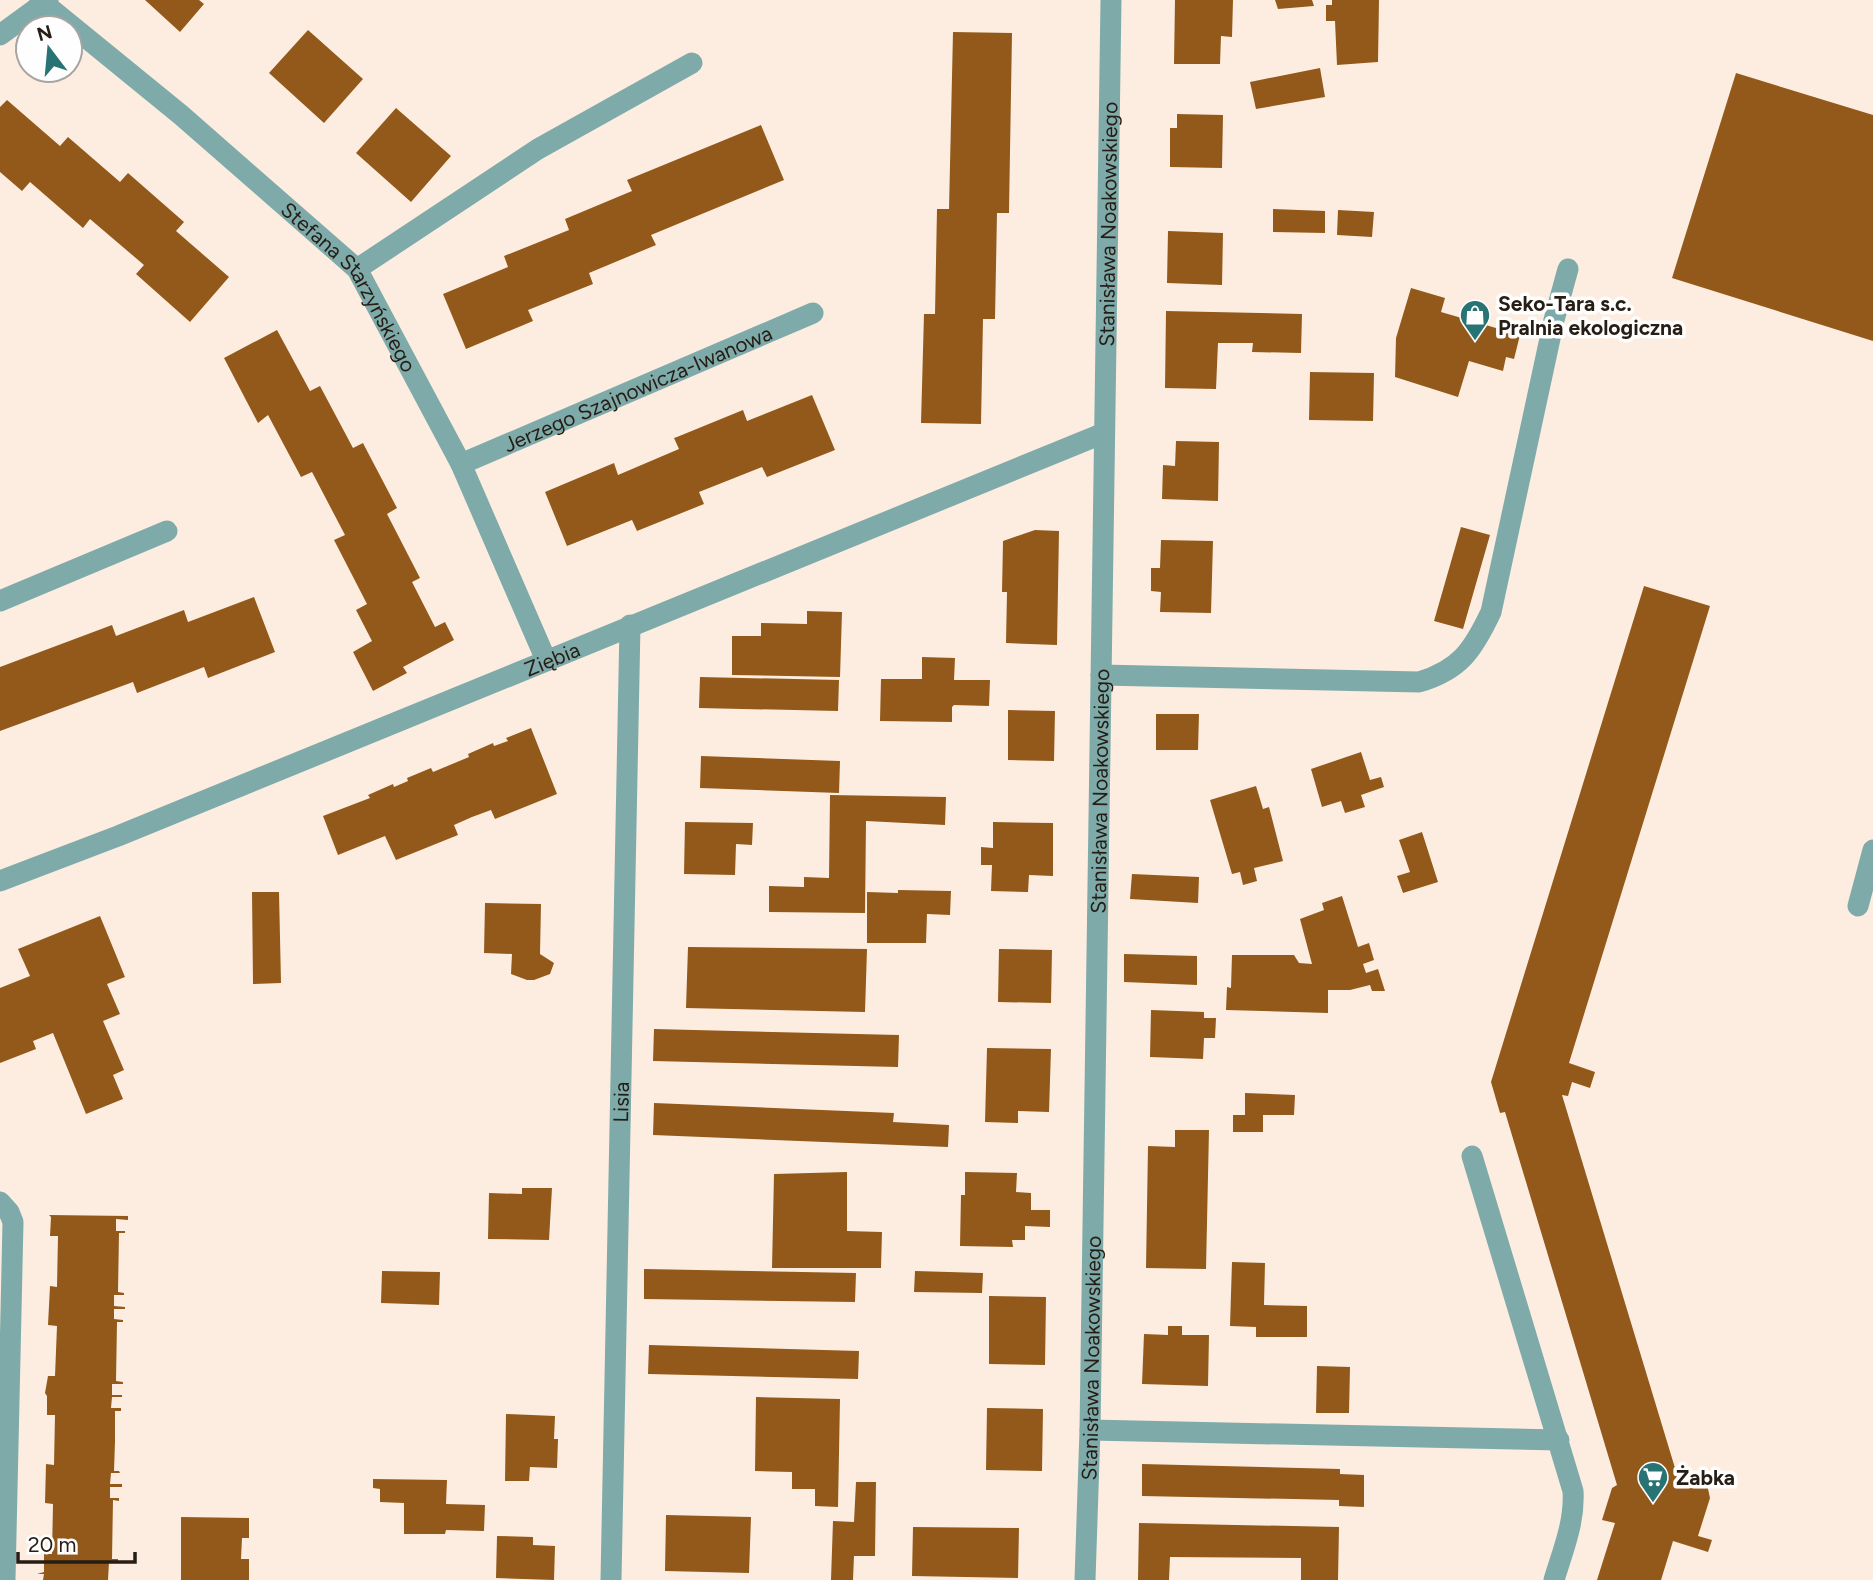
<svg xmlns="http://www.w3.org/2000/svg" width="1873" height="1580" font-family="Figtree,sans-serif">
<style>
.building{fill:#93591a}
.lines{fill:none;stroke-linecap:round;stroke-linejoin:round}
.minor{stroke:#7eabaa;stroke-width:21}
.labels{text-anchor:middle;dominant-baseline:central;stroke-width:7;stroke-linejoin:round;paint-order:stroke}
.street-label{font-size:21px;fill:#261d15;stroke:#fefefe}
.poi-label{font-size:21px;font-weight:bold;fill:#261d15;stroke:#fefefe;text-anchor:start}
</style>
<rect width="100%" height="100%" fill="#fdede0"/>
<path class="building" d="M145,0H199L204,4L180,32Z
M1175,0H1233L1232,37L1221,36L1220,64H1174Z
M1275,0H1312L1314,6L1278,9Z
M1332,0H1379L1378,62L1337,65L1335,21H1326V5H1332Z
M308,30L363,79L324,123L269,73Z
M953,32L1012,33L1009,211V213H997L995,319H983L981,424L921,423L924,314H935L937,209H949Z
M1320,68L1325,97L1256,109L1250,82Z
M1736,73L1873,115V341L1672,278Z
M7,100L60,146L68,137L120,182L128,173L184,222L176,231L229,277L190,322L136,274L144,265L90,219L83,228L30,182L22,191L0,172V107Z
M396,108L451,156L411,202L356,153Z
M1177,114L1223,115L1222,168L1170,167V128H1177Z
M761,125L784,180L651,235L656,245L589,273L593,284L528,310L533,321L466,349L443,294L508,267L504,256L569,230L565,219L632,191L627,180Z
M1273,209L1325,211V233L1273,232Z
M1338,210L1374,212L1372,237L1337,235Z
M1168,231L1223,233L1222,285L1167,283Z
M1411,288L1445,298L1441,312L1520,335L1514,359L1506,357L1503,371L1469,361L1458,397L1395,377L1396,338Z
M1166,311L1302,314L1301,353L1252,352L1253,343H1218L1216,389L1165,388Z
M277,330L310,391L320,386L353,448L363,443L365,447L397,508L387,514L420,578L412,582L435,627L445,622L454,640L403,667L407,673L373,691L353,652L372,641L356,610L367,604L334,540L345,535L312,472L301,477L268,415L258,423L224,358Z
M1310,372L1374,373L1373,421L1309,420Z
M812,395L835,450L767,477L762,467L699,492L704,504L637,531L632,520L567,546L545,492L614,463L618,475L679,449L674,438L677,437L743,410L747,421Z
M1176,441L1219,442L1218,501L1162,499L1163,465L1175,466Z
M1461,527L1490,535L1463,629L1434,621Z
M1035,530L1059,531L1057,645L1006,643L1007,592H1002L1003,541Z
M1161,540L1213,541L1211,613L1160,612L1161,592L1151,591V568H1160Z
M1644,586L1710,606L1569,1063L1595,1072L1590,1088L1572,1082L1568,1096L1562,1095L1675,1468L1705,1475L1710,1498L1698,1536L1712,1540L1708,1552L1673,1541L1661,1580H1597L1615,1523L1602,1520L1612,1488L1617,1485L1505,1112L1500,1113L1491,1082Z
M254,597L275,652L208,678L204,667L137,693L133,682L0,731V667L112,625L116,636L184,610L188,622Z
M807,611L842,612L840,677L732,675V636H761V623L807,624Z
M922,657L955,658L954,680H990L989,706L954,705L952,707V722L880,721L881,679H922Z
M700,677L839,680L838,711L699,708Z
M1008,710L1055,711L1054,761L1008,760Z
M1156,714H1199L1198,750H1156Z
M531,728L557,794L495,819L491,810L472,817L454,825L458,835L396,860L385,836L338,855L323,816L370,798L368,795L393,784L394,787L408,781L407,778L431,768L433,772L469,757L468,754L493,743L494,746L508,741L506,738Z
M1361,752L1370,780L1381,777L1384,787L1361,795L1365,807L1345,813L1341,801L1322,807L1311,769Z
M701,756L840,761L839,793L700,788Z
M1256,786L1263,809L1269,807L1283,861L1254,868L1257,881L1243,885L1240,872L1232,874L1210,800Z
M830,795L946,797L945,825L866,821L865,913L769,912V886L804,887V877L829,878Z
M685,822L753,823L752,845L736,844L735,875L684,874Z
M993,822L1053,823V876L1029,875L1028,892L991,891L992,865H981V847L993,848Z
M1422,832L1438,882L1403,893L1397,876L1410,872L1399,840Z
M1132,874L1199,877L1198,903L1130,899Z
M898,890L951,891L950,915L927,914L926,943H867V892L898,893Z
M252,892H279L281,983L253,984Z
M1342,896L1358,947L1369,943L1374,960L1363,964L1366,973L1378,969L1385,991H1372L1370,985L1350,990H1328V1013L1226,1010L1227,987L1231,988L1232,955H1294L1299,963L1312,964L1300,919L1324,910L1322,903Z
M485,903L541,904L540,954L554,963L550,974L534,980H527L511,974L512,954L484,953Z
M100,916L125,977L107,984L120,1014L103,1021L124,1070L113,1075L123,1099L86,1114L53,1033L33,1041L36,1049L0,1063V988L30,976L18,949Z
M688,947L867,949L865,1012L686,1008Z
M999,949L1052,950L1051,1003L998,1002Z
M1124,954L1197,956V985L1124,982Z
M1151,1010L1204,1012V1018H1216L1215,1038H1204L1203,1059L1150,1057Z
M654,1029L899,1035L898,1067L653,1061Z
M987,1048L1051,1049L1049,1112L1018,1111V1123L985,1122Z
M1245,1093L1295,1095L1294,1115H1263V1132H1233V1115H1245Z
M654,1103L894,1113L893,1122L949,1125L948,1147L653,1135Z
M1175,1130H1209L1206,1269L1146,1268L1148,1146L1175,1147Z
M847,1172V1231L882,1232L881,1268H772L774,1174Z
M965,1172L1017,1173L1016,1192L1031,1193V1210H1050V1227L1025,1226V1240H1012L1013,1247L960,1246L961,1195H965Z
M522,1188H552L549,1240L488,1239L489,1193L522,1194Z
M49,1215L128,1216V1220L116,1219V1231H125V1233H119L118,1292L124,1293V1295H114V1306L125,1307V1309H114V1319L123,1320V1322H117L116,1381L123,1382V1384H112V1395H122V1397H112L111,1408H121V1411H115V1442L114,1471H119L120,1473H111L110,1484H122V1487H110V1498H119V1501L113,1500L112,1559H118V1562H109L108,1580H43L44,1574H37L44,1572V1554H52L53,1504L45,1503L46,1464L54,1465L55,1415H47V1396L45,1393L48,1376H55L57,1326L48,1325L50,1286L57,1287L58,1236H50L51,1217Z
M1232,1262L1265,1263L1264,1305L1307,1306V1337H1256V1327L1230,1326Z
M644,1269L856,1273L855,1302L644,1299Z
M382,1271L440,1272L439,1305L381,1303Z
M915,1271L983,1273L982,1293L914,1292Z
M989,1296L1046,1297L1045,1365L989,1364Z
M1168,1326H1182V1335H1209L1208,1386L1142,1384L1144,1334L1168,1335Z
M649,1345L859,1351L858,1379L648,1374Z
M1317,1366L1350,1367L1349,1413H1316Z
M756,1397L840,1399L838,1507L815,1506V1489H792V1472L755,1471Z
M987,1408L1043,1409L1042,1471L986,1470Z
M506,1414L555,1416L554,1439H558L557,1468L530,1467L529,1481H505Z
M1142,1464L1340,1469V1474L1364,1475V1507L1339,1506V1500L1142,1496Z
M373,1479L447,1480L446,1504L485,1505L484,1531L446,1530L445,1534H404V1503L380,1502V1489L373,1488Z
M856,1482H876L875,1556H854L853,1580H831L833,1521L854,1522Z
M666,1515L751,1517L749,1573L665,1571Z
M181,1517L249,1518V1538H242L241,1559H249V1580H181Z
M1139,1523L1339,1527L1338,1580H1301V1558L1170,1557L1169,1580H1138Z
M913,1527L1019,1528L1018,1578L912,1576Z
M497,1536L533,1537V1545L555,1546L554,1580L496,1578Z"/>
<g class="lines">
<g class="minor">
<path id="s1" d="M40,0L181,115L357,269L461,464L546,660"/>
<path d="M0,35L48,0"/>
<path d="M357,269L538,149L692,63"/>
<path id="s2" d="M461,464L813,313"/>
<path d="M0,601L167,531"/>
<path d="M1101,675L1419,682C1460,670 1473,650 1491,612L1554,320L1568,269"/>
<path id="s3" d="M0,881L118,836L1104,433"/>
<path d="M1858,906L1873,850"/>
<path d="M1472,1156L1573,1491C1575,1522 1563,1550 1554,1580"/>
<path d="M0,1202L9,1212L13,1222L5,1580"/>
<path d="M1090,1430L1559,1440"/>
<path id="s4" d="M611,1580L630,625"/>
<path id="s5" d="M1085,1580L1090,1430L1111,0"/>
</g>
</g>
<defs>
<g id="shop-pin" transform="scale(1.575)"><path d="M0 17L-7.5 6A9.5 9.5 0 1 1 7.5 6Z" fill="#287373" stroke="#fefefe"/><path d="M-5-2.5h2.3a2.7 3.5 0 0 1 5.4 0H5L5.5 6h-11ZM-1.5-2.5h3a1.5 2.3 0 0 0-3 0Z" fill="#fff"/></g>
<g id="supermarket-pin" transform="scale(1.575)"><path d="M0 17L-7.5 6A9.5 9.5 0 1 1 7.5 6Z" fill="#287373" stroke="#fefefe"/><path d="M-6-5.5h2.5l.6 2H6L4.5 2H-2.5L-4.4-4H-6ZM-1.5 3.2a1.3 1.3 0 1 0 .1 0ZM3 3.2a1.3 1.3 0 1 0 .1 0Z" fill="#fff"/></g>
</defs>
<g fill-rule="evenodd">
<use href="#shop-pin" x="1475" y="315"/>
<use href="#supermarket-pin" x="1653" y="1477"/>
</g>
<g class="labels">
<g class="street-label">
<text stroke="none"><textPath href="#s5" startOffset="1356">Stanisława Noakowskiego</textPath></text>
<text stroke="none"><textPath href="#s1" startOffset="425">Stefana Starzyńskiego</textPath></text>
<text stroke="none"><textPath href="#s2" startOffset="192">Jerzego Szajnowicza-Iwanowa</textPath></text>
<text stroke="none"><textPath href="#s3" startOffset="595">Ziębia</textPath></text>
<text stroke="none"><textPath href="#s5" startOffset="789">Stanisława Noakowskiego</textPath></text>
<text stroke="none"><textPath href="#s4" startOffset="478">Lisia</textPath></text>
<text stroke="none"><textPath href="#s5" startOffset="222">Stanisława Noakowskiego</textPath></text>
</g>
<g class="poi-label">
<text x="1498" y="303">Seko-Tara s.c.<tspan x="1498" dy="24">Pralnia ekologiczna</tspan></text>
<text x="1676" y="1477">Żabka</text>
</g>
</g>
<g transform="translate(49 49) rotate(344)"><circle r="33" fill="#fefefe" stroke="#a8a4a1" stroke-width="2"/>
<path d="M0-5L12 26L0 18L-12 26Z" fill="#287373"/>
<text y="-10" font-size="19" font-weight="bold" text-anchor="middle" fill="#261d15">N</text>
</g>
<path d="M18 1552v10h117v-10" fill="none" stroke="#261d15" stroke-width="3.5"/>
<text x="28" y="1552" font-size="21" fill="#261d15" stroke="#fefefe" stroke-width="5" paint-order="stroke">20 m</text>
</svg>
